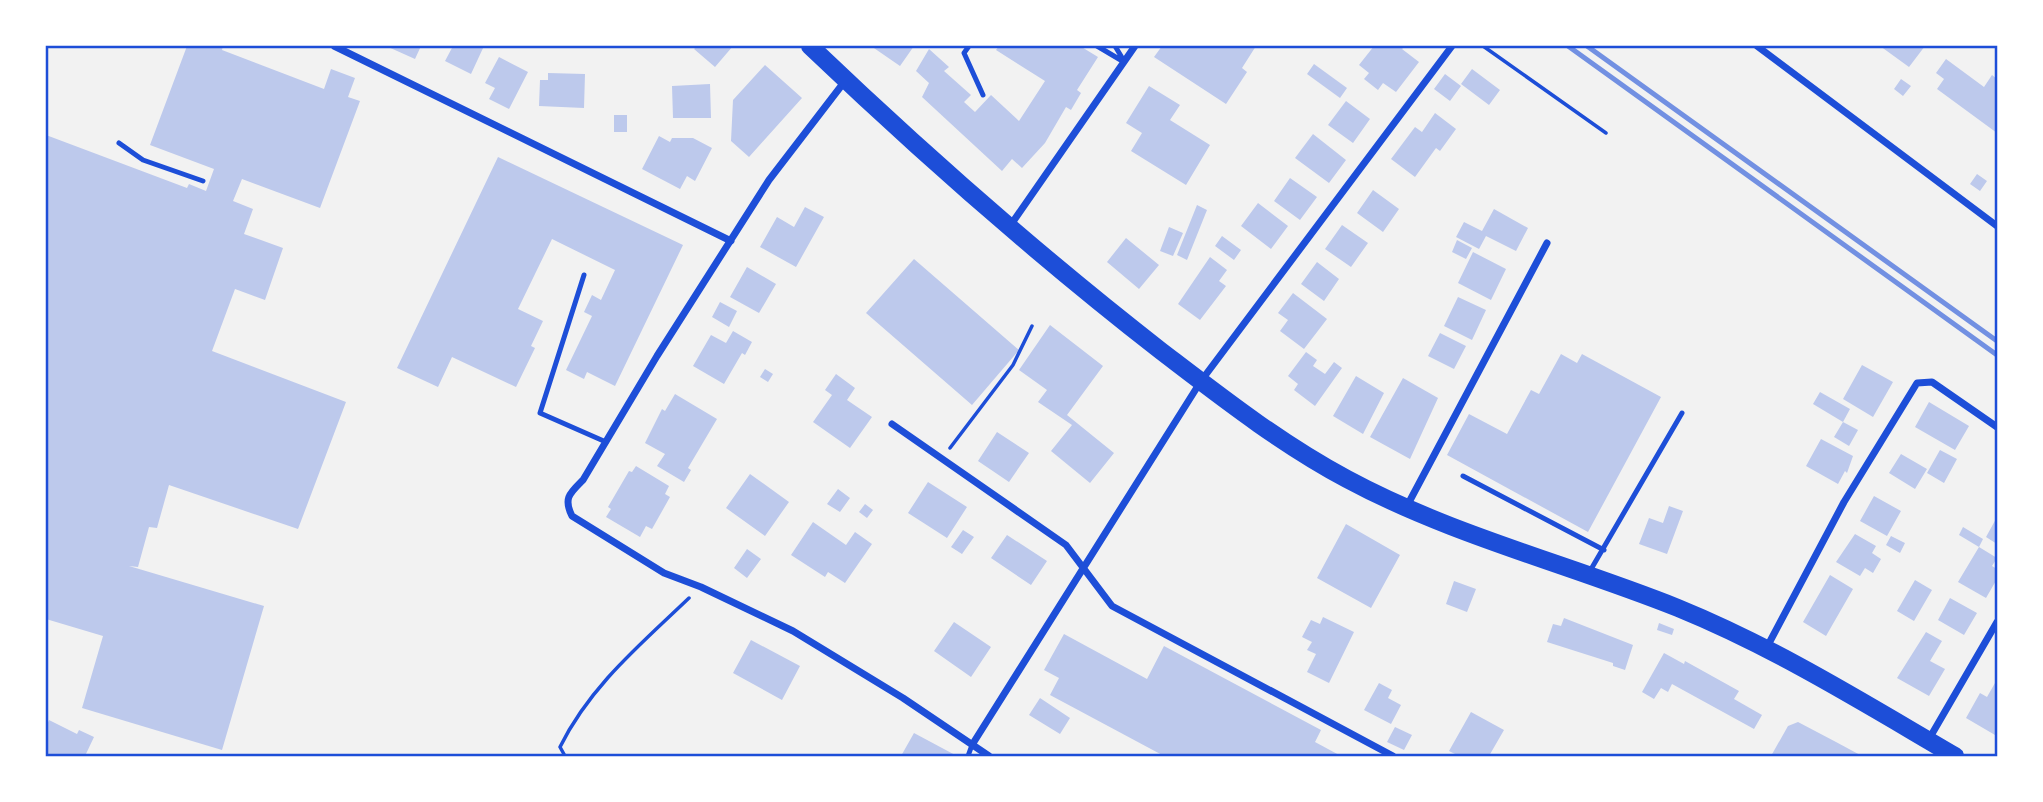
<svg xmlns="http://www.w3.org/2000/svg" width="2043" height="802" font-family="Montserrat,sans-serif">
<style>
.building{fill:#bdc9ec}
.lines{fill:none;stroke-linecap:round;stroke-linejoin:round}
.path{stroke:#1d4ed8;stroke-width:3.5}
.service{stroke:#1d4ed8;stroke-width:5}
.minor{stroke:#1d4ed8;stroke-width:7}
.primary{stroke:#1d4ed8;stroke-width:18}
.rail{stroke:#7290e2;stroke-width:5}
.neatline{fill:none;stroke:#1d4ed8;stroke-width:2.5}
</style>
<rect width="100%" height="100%" fill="#f2f2f2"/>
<path class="building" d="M187,46H223L222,50L324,89L331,69L355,78L348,97L360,101L320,208L242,179L233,201L253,209L244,234L283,248L265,300L235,289L212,351L346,402L298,529L169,485L157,528L149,527L138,567L129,566L264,606L222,750L82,708L103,636L46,619V135L187,188L189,184L206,191L214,169L150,145Z
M386,46H421L415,59Z
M453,46H484L471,74L445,61Z
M697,46H733L715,67L694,49Z
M871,46H914L900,66Z
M999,46H1080L1098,57L1077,90L1081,93L1071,110L1066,107L1045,143L1022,168L1012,159L1002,171L922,97L929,83L916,71L929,49L949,67L944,71L971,95L964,102L975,112L991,95L1019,121L1045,81L996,50Z
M1162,46H1256L1242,68L1247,72L1226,104L1154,57Z
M1374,46H1405L1402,49L1419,62L1396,92L1383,83L1378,90L1364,79L1369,73L1359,65Z
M1880,46H1925L1909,67Z
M499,57L528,72L509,109L489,99L495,88L485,83Z
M1946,59L1984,87L1992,75L1997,79V133L1937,89L1944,79L1936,73Z
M1314,64L1347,88L1340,98L1307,74Z
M765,65L802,98L749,157L731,141L733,100Z
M1472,69L1500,90L1489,105L1461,84Z
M548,73L585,74L584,108L539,106L540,80H548Z
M1445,74L1461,86L1450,101L1434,89Z
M1901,79L1911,86L1903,96L1894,89Z
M710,84L711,118H673L672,86Z
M1149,86L1180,105L1170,120L1210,145L1186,185L1131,151L1142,133L1126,123Z
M1346,101L1370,119L1353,143L1328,125Z
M1435,113L1456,129L1440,151L1436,148L1415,177L1391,159L1415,127L1422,132Z
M614,115H627V132H614Z
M1313,134L1346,160L1329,183L1295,158Z
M659,136L670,142L672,138H693L712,148L695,181L687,176L680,189L642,169Z
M498,157L683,245L615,386L587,372L584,379L566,370L592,316L584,312L592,295L601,300L615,270L552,239L518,309L543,321L531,346L535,348L516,387L452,357L438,387L397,368Z
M1977,174L1987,181L1980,191L1970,184Z
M1290,178L1317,197L1300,220L1274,201Z
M1373,190L1399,209L1383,232L1357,213Z
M1258,203L1288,226L1271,249L1241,226Z
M1197,205L1207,210L1187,260L1177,255Z
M805,207L824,217L796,267L760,247L777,217L794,227Z
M1494,209L1528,228L1516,251L1486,236L1479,249L1456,237L1464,222L1482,231Z
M1342,225L1368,243L1351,267L1325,249Z
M1169,227L1183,233L1173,256L1160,251Z
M1222,236L1241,250L1234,260L1215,246Z
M1126,238L1159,265L1139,289L1107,262Z
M1457,240L1472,248L1466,259L1452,252Z
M1473,252L1506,269L1491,300L1458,283Z
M1210,257L1227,270L1219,281L1226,286L1200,320L1178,304Z
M914,259L1019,350L972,405L866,313Z
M1317,262L1339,279L1324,301L1301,284Z
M747,267L776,284L759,313L730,297Z
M1293,293L1327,319L1304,349L1280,331L1288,320L1278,313Z
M1458,297L1486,310L1472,340L1444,326Z
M720,302L737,311L729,327L712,317Z
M1050,325L1103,366L1067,415L1114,453L1090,483L1051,451L1072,425L1038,402L1047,390L1019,370Z
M733,331L752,342L745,355L742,353L724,384L693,366L711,335L726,343Z
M1440,333L1466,346L1454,369L1428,356Z
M1306,352L1317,360L1313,366L1325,374L1334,362L1342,368L1315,406L1294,390L1298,384L1288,376Z
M1561,354L1577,363L1582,354L1661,397L1588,532L1447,455L1469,414L1507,434L1531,390L1539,394Z
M1862,365L1893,382L1873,417L1843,399Z
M765,369L773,374L768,382L760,377Z
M836,374L855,388L847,400L872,417L850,448L813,422L832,395L825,390Z
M1356,376L1384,393L1363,434L1333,416Z
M1403,378L1438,398L1410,459L1370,437Z
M1820,392L1850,409L1843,422L1813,404Z
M675,394L717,419L688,468L691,470L684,482L657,466L665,454L645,443L662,409L665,411Z
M1929,402L1969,426L1955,450L1915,427Z
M1843,422L1858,430L1849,446L1834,437Z
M997,432L1029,453L1009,482L978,461Z
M1821,439L1853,456L1847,473L1845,471L1838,484L1806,466Z
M1940,450L1957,459L1944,483L1927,473Z
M1901,454L1927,469L1915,489L1889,473Z
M636,466L669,486L665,494L670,497L652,529L646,526L640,537L606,517L611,509L608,507L629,471L632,472Z
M750,474L789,502L765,536L726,508Z
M928,482L967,507L947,538L908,513Z
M838,489L850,498L840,512L827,504Z
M1874,496L1901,511L1887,536L1860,521Z
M865,504L873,510L867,518L859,512Z
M1669,506L1683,511L1667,554L1639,544L1649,518L1663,523Z
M1997,517V544L1986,537Z
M813,522L846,545L855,532L872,544L845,583L828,572L825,577L791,555Z
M1346,524L1400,555L1371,608L1317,578Z
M1963,527L1983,539L1979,547L1959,535Z
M963,530L974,537L962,554L951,547Z
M1855,534L1876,546L1872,553L1881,559L1873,573L1865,568L1860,576L1836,562Z
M1007,535L1047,561L1031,585L991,558Z
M1891,536L1905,543L1900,553L1886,545Z
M1979,547L1997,558L1992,566L1997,569V579L1986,598L1958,582Z
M747,549L761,559L747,578L734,568Z
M1830,575L1853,589L1826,636L1803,622Z
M1915,580L1932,590L1914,621L1897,611Z
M1454,581L1476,589L1467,612L1446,604Z
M1950,598L1977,613L1964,635L1938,620Z
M1323,617L1354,632L1329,683L1307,672L1316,654L1307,650L1312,642L1302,637L1311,620L1320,624Z
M1564,618L1633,645L1625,670L1613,666V663L1547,642L1553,624L1561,626Z
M954,622L991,647L971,677L934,651Z
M1659,623L1674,629L1672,635L1657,630Z
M1926,632L1942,641L1930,661L1945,669L1929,696L1897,678Z
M1064,634L1147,679L1164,646L1321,730L1315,742L1341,756H1164L1050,695L1059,678L1044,670Z
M751,640L800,666L782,700L733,673Z
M1664,653L1684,664L1685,661L1739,691L1734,699L1762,715L1754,729L1672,684L1668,692L1661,688L1654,699L1642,692Z
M1379,683L1392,690L1388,698L1401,705L1391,724L1364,710Z
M1995,683L1997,729L1995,735L1966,718L1980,693L1987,697Z
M1040,698L1070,718L1060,734L1029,715Z
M1471,712L1504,730L1489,756H1459L1449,751Z
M49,720L77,734L79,730L94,737L85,756H46V727Z
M1798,722L1836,742L1862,756H1771L1788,726Z
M1395,727L1412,735L1404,750L1387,742Z
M914,733L957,756H901Z"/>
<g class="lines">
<path class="path" d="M1483,46L1606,133
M950,448L1013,365L1032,326
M565,756L560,747C590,686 641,644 689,598"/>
<path class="service" d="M969,46L964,53L983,95
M1097,46L1124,62
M1115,46L1124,61
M119,143L143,160L203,181
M584,275L540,413L606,442
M1463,476L1604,550
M1590,571L1682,413
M968,756L972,745"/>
<path class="minor" d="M334,46L731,241
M1757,46L1997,226
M845,81L769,180L657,356L583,480C570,493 563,498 572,516L664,573L701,587L793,631L903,698L989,756
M1010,226L1135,46
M892,424L1066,545L1112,606L1393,756
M1407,506L1547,243
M1767,647L1844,502L1917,383L1932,382L1997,427
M1929,739L1997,622
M972,745L1201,381L1452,46"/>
<path class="primary" d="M810,46C922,153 1039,256 1161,351C1220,396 1281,444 1347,479C1451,535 1568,564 1678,608C1776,648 1864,703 1955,756"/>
<path class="rail" d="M1568,46L1997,355
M1587,46L1997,341"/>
</g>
<rect width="2043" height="802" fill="none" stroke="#ffffff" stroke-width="94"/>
<rect x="47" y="47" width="1949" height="708" class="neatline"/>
</svg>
